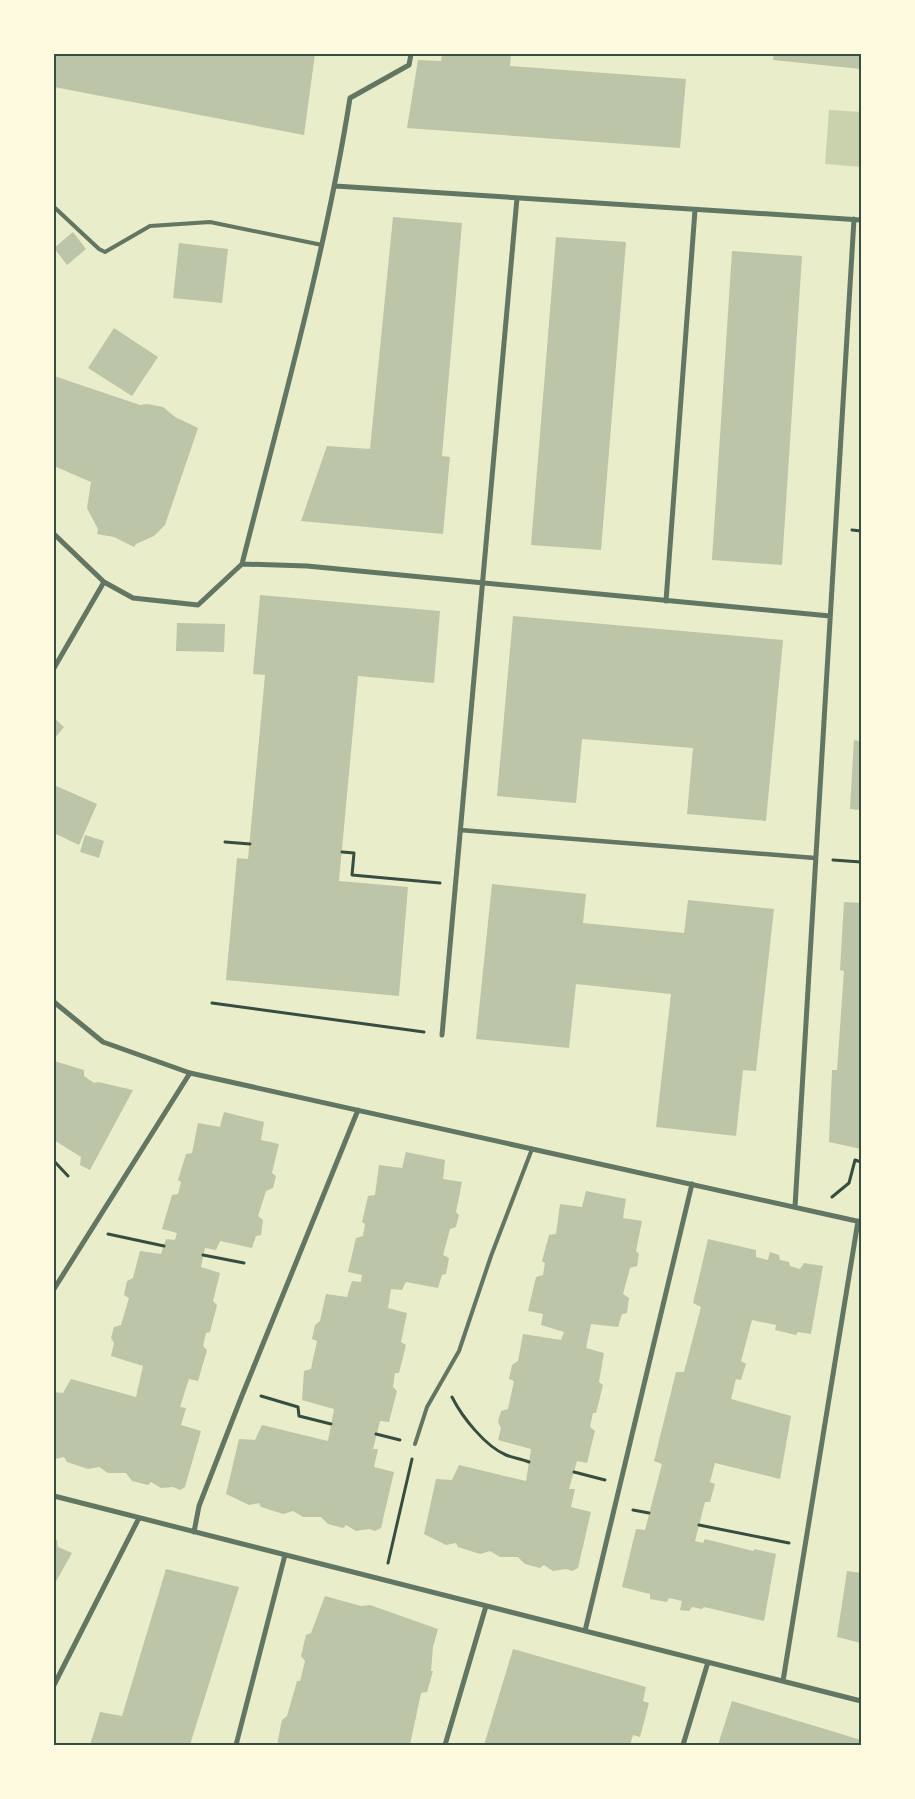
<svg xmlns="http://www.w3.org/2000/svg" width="915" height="1799" font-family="'Titillium Web',sans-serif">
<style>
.green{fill:#cad2ad}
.building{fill:#bcc5a7}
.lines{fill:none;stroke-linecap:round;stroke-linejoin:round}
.path{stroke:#344e41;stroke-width:3}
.service{stroke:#617663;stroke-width:4}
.pedestrian{stroke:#617663;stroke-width:4.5}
.minor{stroke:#617663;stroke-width:5}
.neatline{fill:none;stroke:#344e41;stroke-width:2}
</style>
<rect width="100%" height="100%" fill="#e9edc9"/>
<path class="green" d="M829,110L861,112V167L825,164Z"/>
<path class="building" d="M54,54H315L304,135L54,87Z
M442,54H511L510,66L686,79L680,148L407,128L418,60L441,61Z
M774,54H861V69L773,60Z
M393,217L462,223L442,456L450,457L443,534L301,521L327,446L370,449Z
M73,232L86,249L67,265L54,248Z
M556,237L626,242L601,550L531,545Z
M179,243L228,249L222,303L173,298Z
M732,251L802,256L782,565L712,560Z
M114,328L158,357L132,396L88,368Z
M54,376L140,405L147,404L163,407L175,417L198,428L165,525L154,536L136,544L134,547L114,537L97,534L98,529L87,508L91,482L54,466Z
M260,595L440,611L434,683L358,676L339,881L408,887L399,996L226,980L237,858L248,859L265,675L253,674Z
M513,616L783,640L766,821L687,814L693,748L582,739L576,803L497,796Z
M177,623L225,624L224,652L176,651Z
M54,718L64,727L54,739Z
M860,730H861V810L850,809L854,740L859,741Z
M54,785L97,804L79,845L54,833Z
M85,835L104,841L99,858L80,852Z
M492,884L586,894L583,923L684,933L688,900L774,909L756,1071L743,1070L736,1136L656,1127L671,994L576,984L569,1048L476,1039Z
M844,902L861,903V1149L829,1142L832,1070H837L844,971L840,970Z
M54,1061L84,1070V1076L94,1083L98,1082L133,1090L90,1170L80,1165L81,1157L54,1140Z
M224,1112L264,1122L261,1140L279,1144L272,1173L276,1176L273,1188L266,1191L258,1216L263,1220L261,1235L256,1236L252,1248L220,1241L216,1250L205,1248L201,1267L220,1273L213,1301L217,1305L210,1332L206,1333L203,1346L207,1350L198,1381L189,1379L180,1407L186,1408L181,1425L201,1431L185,1487L180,1490L173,1487L161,1488L151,1482L148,1485L132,1481L126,1473H108L99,1467L88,1469L67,1462L64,1457L55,1459L54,1392L63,1393L71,1379L136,1397L143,1366L111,1356L114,1343L111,1338L114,1327L121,1325L129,1298L124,1295L127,1281L133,1278L140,1251L161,1254L166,1239L175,1240L177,1233L162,1229L172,1195L178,1194L181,1182L178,1180L186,1154L192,1153L198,1123L220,1127Z
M406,1152L445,1160L443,1179L462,1182L456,1212L459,1215L456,1227L450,1229L443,1255L449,1258L446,1274L442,1275L438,1288L406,1282L402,1290L391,1289L388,1308L407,1313L401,1342L406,1345L399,1373H395L393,1387L397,1391L389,1422L380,1421L373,1449H378L374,1467L394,1472L381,1528L375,1531L369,1529L356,1531L346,1525L343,1528L328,1524L321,1517H303L293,1511L283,1514L261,1507L259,1503L249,1505L226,1494L239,1439L255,1440L262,1425L328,1441L334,1409L302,1400L304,1371L311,1369L317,1341L312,1339L315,1325L320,1321L326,1294L347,1297L352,1281L361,1282L362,1275L348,1272L356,1238L363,1236L365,1224L362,1222L368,1196L375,1195L379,1165L402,1168Z
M586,1191L626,1199L623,1218L642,1221L636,1251L639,1254L637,1266L630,1268L623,1294L629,1298L627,1313L622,1314L618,1327L591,1324L586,1348L604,1353L599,1382L603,1385L596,1413H593L590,1427L595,1431L587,1463L577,1461L569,1489H575L571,1507L591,1512L590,1516L578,1568L572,1571L566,1569L553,1571L544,1565L540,1568L525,1564L518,1557H500L490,1551L480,1554L458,1547L456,1543L446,1545L424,1534L436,1479L452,1480L459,1465L526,1481L531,1449L498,1440L501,1428L498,1422L501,1411L508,1409L514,1381L509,1379L512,1365L518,1361L523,1334L561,1340L564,1332L541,1325L543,1314L528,1311L536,1277L543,1275L545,1263L542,1261L549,1235L556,1234L560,1204L582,1207Z
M708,1239L756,1250V1257L768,1260L770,1252L779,1255L780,1260L789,1262L790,1266L800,1269L804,1263L823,1266L811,1334L798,1332L796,1335L775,1330L776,1325L752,1320L741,1361L746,1364L741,1380L736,1379L731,1399L791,1416L780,1479L715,1463L710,1482L715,1484L710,1502H705L695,1541L703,1543L705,1539L753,1551L755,1549L776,1554L764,1621L704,1607L702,1609L692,1607L689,1611L680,1610L682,1601L669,1598L667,1602L650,1599V1594L622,1587L636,1529L645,1530L662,1464L654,1461L676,1372H684L701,1307L693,1303Z
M54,1539L57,1540L58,1547L72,1553L54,1585Z
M166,1569L239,1587L190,1745H90L100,1712L122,1716Z
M847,1571L861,1573V1643L837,1637Z
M325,1596L361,1606L370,1605L438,1629L433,1647L431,1671H433L427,1692L421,1693L410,1745H277L282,1720L287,1716L297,1681H300L305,1661L301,1656L306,1635L311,1633Z
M513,1649L646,1687L643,1701L649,1703L640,1737L633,1735L630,1745H484Z
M732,1701L861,1740V1745H718Z"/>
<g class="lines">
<path class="path" d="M852,530L861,531
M225,842L250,844
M342,852L354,853L352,875L440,883
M833,860L861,862
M212,1003L424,1032
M54,1161L68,1176
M832,1197L849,1183L855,1160L861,1162
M108,1234L164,1246
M203,1255L244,1263
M261,1396L298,1407L299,1416L331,1424
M452,1397C462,1417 485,1446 506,1455C513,1458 522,1459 529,1462
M376,1434L400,1440
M574,1472L605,1480
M633,1510L649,1513
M699,1525L789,1543
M388,1563L412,1459"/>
<path class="service" d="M54,207L99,249L105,252L150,226L210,222L322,245
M415,1444L427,1407L459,1351L491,1256L532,1149"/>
<path class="pedestrian" d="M460,830L815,858"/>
<path class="minor" d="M335,186L861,220
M54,534L104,582L133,598L198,605L242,564L307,566L830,616
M242,564C281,410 325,256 350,98L409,65L411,54
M666,601L695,210
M54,668L104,582
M54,1002L103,1042L190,1073L861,1222
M442,1035L517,198
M795,1207L854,219
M54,1289L190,1073
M54,1496L861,1701
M194,1532L199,1506L241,1398L358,1110
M585,1631L692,1184
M783,1681L858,1221
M54,1685L139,1518
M236,1745L285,1555
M445,1745L486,1606
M683,1745L708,1662"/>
</g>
<rect width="915" height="1799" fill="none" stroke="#fefae0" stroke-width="110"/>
<rect x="55" y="55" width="805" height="1689" class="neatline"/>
</svg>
